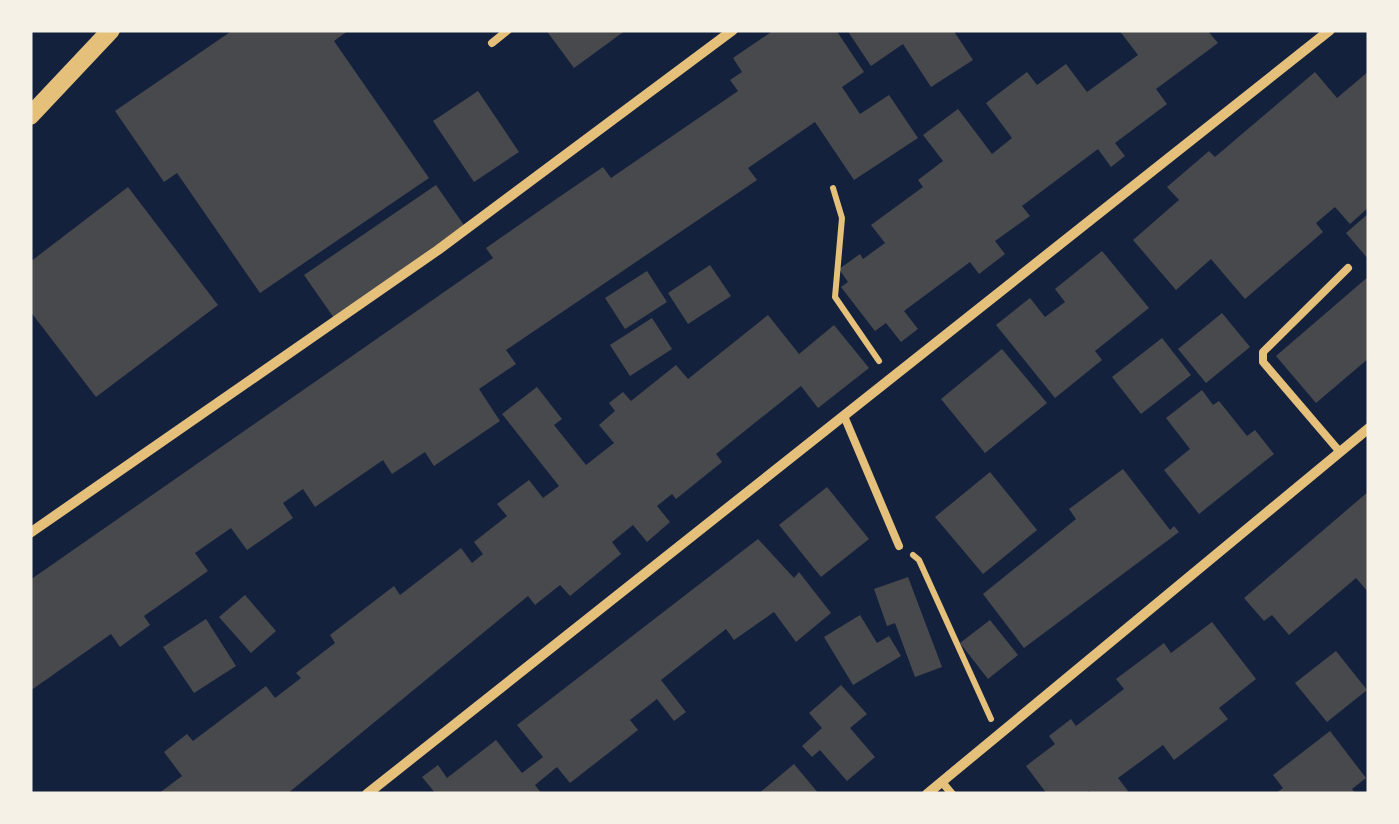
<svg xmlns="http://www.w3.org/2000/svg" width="1399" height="824" font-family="'Exo 2',sans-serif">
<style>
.building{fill:#48494c}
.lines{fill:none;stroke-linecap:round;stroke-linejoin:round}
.path{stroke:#e5c07b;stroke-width:6}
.service{stroke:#e5c07b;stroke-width:8}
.minor{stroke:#e5c07b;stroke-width:10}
.tertiary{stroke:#e5c07b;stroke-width:18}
</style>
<rect width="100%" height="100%" fill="#14213d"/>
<path class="building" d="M233,30H349L334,41L429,178L260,293L177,173L164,182L115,111Z
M546,30H626L574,68Z
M774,30H836L864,72L842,87L860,114L889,95L918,138L854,180L815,122L748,168L757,180L506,350L516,364L479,389L500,421L434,466L425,452L392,474L383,460L315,507L303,489L283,503L293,518L247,550L231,528L195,553L208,571L144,616L150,625L120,647L111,634L30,691V580L493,258L486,248L549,204L603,167L611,178L738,91L730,80L742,72L733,58Z
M847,30H953L973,60L931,87L903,44L871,66Z
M1119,30H1207L1218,43L1156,89L1167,104L1115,143L1125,156L1111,167L1098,149L1022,206L1030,216L995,241L1005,254L979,274L970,262L904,311L918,329L901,342L886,323L875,331L841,287L848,282L839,269L860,254L863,259L885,243L871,225L923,187L918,180L943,161L923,135L958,109L992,154L1012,138L986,103L1027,72L1037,85L1066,64L1087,92L1138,55Z
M1369,71V207L1350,224L1335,207L1316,223L1323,232L1245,299L1211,259L1176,290L1133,240L1179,200L1167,187L1209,151L1215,157L1315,72L1337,98Z
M478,91L519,152L474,182L433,121Z
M436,185L466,228L334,318L304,275Z
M128,187L218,305L96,397L30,311V262Z
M1369,213V260L1346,233Z
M1102,251L1149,308L1095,351L1102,360L1055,398L996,325L1030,298L1045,317L1065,302L1055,289Z
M710,265L731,296L688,324L668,293Z
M647,271L667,302L625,329L605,298Z
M1369,276V358L1316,403L1276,356Z
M1222,313L1250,347L1206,383L1178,349Z
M768,315L799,354L834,325L869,368L818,408L801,386L716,454L722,462L676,499L672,494L657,506L670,522L647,542L633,525L612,542L621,554L570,596L560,585L535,605L528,596L287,794H158L182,776L164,752L187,734L193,741L266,686L275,698L301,678L296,673L335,643L330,635L394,586L400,595L461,548L472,563L483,554L474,542L507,516L497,504L529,480L543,498L559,486L502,414L537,387L562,419L554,425L586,465L614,443L599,425L615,411L609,403L623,392L631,401L676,365L688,379Z
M652,318L672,349L630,376L610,345Z
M1162,338L1191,375L1141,414L1112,377Z
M1002,349L1047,403L985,453L941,399Z
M1202,390L1213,405L1219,401L1247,436L1255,430L1274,454L1199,514L1164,470L1190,449L1166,418Z
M1123,469L1170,530L1174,526L1179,532L1024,648L983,594L1076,519L1069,509Z
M990,472L1037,530L983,574L935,517Z
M827,487L869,539L821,577L779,525Z
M1369,491V593L1356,578L1289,635L1272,615L1264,621L1244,598Z
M758,539L794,578L799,572L831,613L796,642L774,612L734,640L726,629L661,680L686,712L674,721L657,699L630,720L638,730L570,783L557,767L535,785L542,794H436L422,777L438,765L447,778L496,740L522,773L543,757L517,725Z
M908,577L942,667L915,677L895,623L887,626L874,589Z
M245,595L276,631L251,653L219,617Z
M860,615L877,643L889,636L901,656L853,685L824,637Z
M206,619L236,666L194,693L163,647Z
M990,620L1018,655L988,679L960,643Z
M1212,622L1256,679L1219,708L1228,719L1174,760L1163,745L1118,778L1128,791L1123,794H1091L1089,791L1085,794H1047L1026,766L1055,744L1049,736L1071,719L1076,726L1124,689L1116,679L1164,643L1171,653Z
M1336,651L1367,690L1327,722L1295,683Z
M841,685L867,714L850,728L875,757L847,781L820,750L812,757L802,746L822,728L809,713Z
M1330,731L1366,778L1352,789L1356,794H1275L1283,788L1273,775Z
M794,764L819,794H758Z"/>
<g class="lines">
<path class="path" d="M833,188L842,218L835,297L879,361
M913,555L919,560L991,719"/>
<path class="service" d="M492,43L508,30
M844,416L899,546
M1340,452L1263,362V352L1348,268
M942,782L952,794"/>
<path class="minor" d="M30,533L438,250L733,30
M367,794L1330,30
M927,794L1369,428"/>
<path class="tertiary" d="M30,116L111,30"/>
</g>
<rect width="1399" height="824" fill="none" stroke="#f6f1e7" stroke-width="65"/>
</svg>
